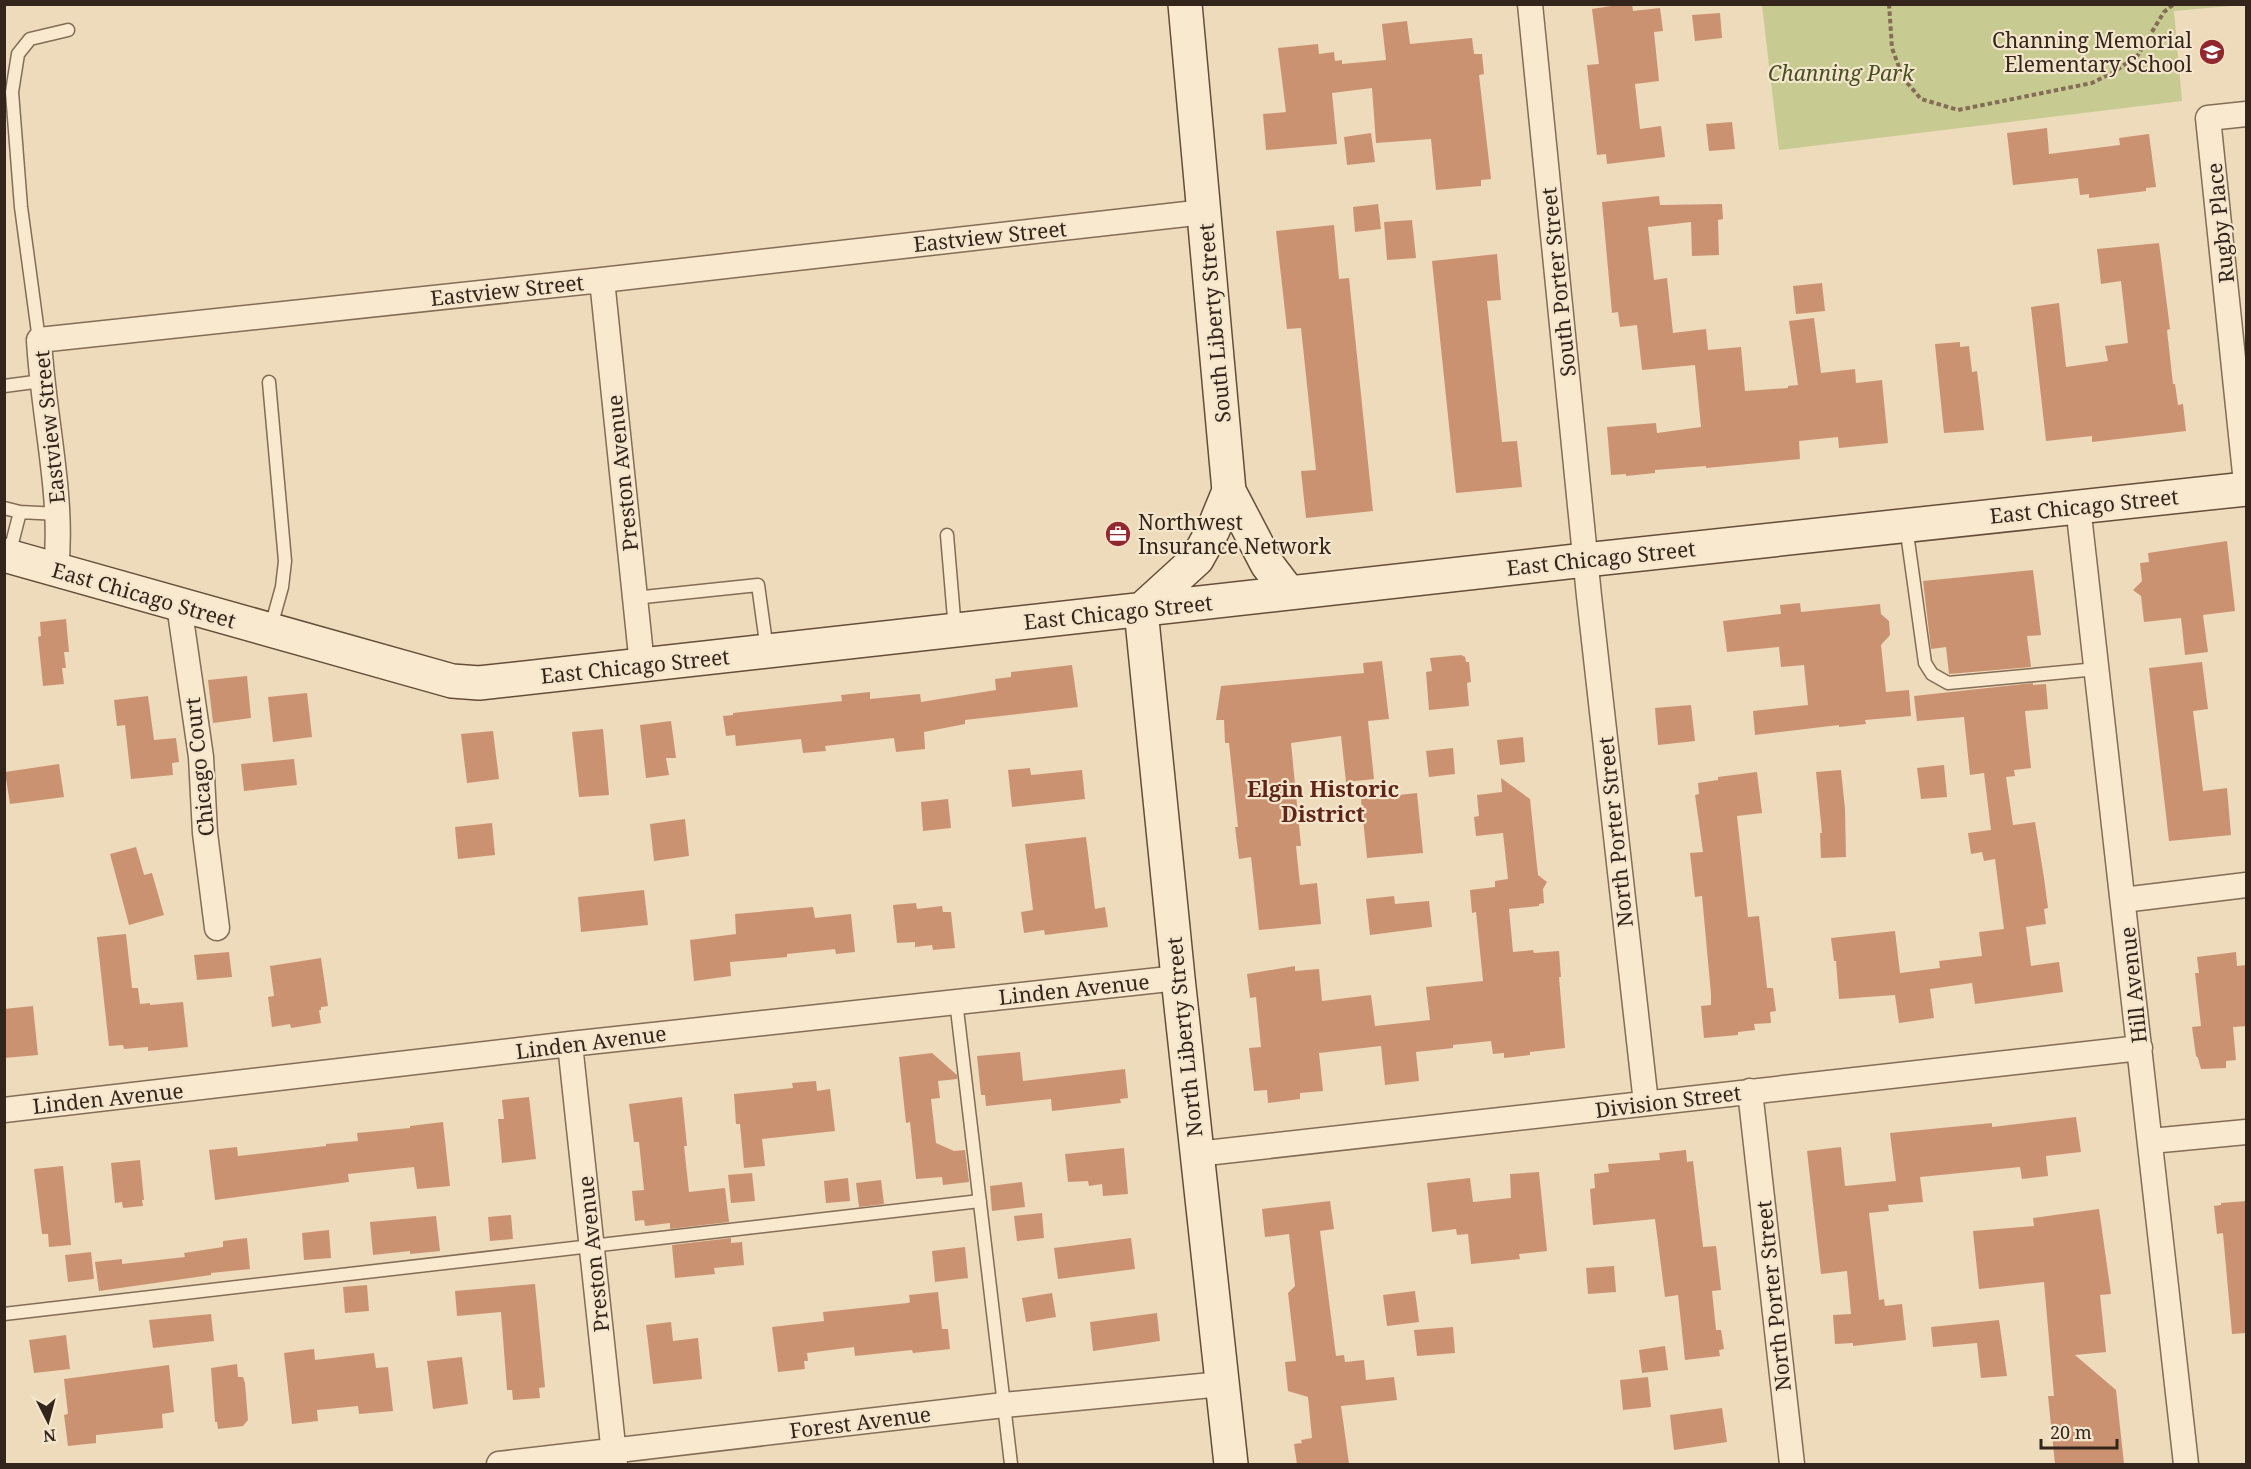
<svg xmlns="http://www.w3.org/2000/svg" width="2251" height="1469" font-family="'Noto Serif',serif">
<style>
.green{fill:#c7ca91}
.building{fill:#cb9272}
.lines{fill:none;stroke-linecap:round;stroke-linejoin:round}
.lane-casing{stroke:#846c56;stroke-width:15}
.street-casing{stroke:#846c56;stroke-width:27}
.secondary-casing{stroke:#654d3a;stroke-width:36}
.path{stroke:#846c56;stroke-width:4;stroke-dasharray:4.5 3;stroke-linecap:butt}
.lane{stroke:#f8e9cf;stroke-width:12}
.street{stroke:#f8e9cf;stroke-width:24}
.secondary{stroke:#f8e9cf;stroke-width:33}
.labels{text-anchor:middle;dominant-baseline:central;stroke-width:4.5;stroke-linejoin:round;paint-order:stroke}
.poi-label{font-size:21px;fill:#33251b;stroke:#f4e6cc;text-anchor:end}
.park-label{font-size:21px;font-style:italic;fill:#474f22;stroke:#f4e6cc}
.street-label{font-size:21px;fill:#33251b;stroke:#f4e6cc}
.neighbourhood-label{font-size:22px;font-weight:bold;fill:#5f251b;stroke:#f4e6cc}
</style>
<rect width="100%" height="100%" fill="#eddbbc"/>
<path class="green" d="M1762,5V4L2241,5L2174,11L2182,101L1779,150Z"/>
<path class="building" d="M1624,4H1632L1633,11L1660,8L1663,31L1654,32L1659,81L1635,84L1640,129L1661,126L1665,157L1607,164L1606,154L1597,155L1587,65L1599,64L1592,9Z
M1720,13L1722,38L1695,41L1692,15Z
M1407,21L1410,44L1472,38L1474,54H1482L1484,74L1479,75L1491,179L1481,180V186L1436,190L1431,139L1376,143L1372,88L1332,93L1337,144L1266,150L1263,114L1286,112L1278,48L1318,44L1319,54L1334,52L1335,61L1342,60V64L1386,60L1382,24Z
M1732,122L1735,149L1709,151L1706,124Z
M2047,128L2049,154L2120,145L2119,138L2149,134L2156,187L2146,188V191L2089,198V194L2080,195L2078,178L2013,185L2007,133Z
M1371,133L1375,162L1347,165L1344,137Z
M1659,196L1660,205L1722,204L1723,219L1718,220L1719,255L1692,256L1691,222L1648,227L1654,280L1667,278L1673,333L1706,329L1708,350L1741,347L1745,391L1788,388V386L1798,385L1789,321L1814,318L1821,373L1855,369L1856,383L1882,380L1888,443L1839,448L1838,437L1799,441L1800,459L1706,468V466L1655,470V473L1626,476V474L1611,475L1607,427L1656,423L1657,433L1701,427L1695,365L1642,370L1637,325L1620,327L1618,312L1612,313L1602,202Z
M1378,204L1381,229L1355,232L1353,207Z
M1412,220L1416,258L1387,260L1384,222Z
M1334,225L1339,279L1349,278L1373,511L1306,518L1301,471L1316,470L1301,328L1287,329L1276,231Z
M2159,243L2170,329L2167,330L2173,384H2175L2178,405L2183,404L2186,431L2092,442V436L2046,441L2031,307L2059,303L2066,367L2108,361L2105,346L2128,343L2121,281L2101,284L2097,249Z
M1497,254L1501,300L1487,301L1502,442L1517,441L1522,487L1456,493L1432,261Z
M1822,283L1825,311L1796,314L1793,286Z
M1960,342V347L1969,346L1972,372L1977,371L1984,430L1944,433L1935,344Z
M2227,541L2235,611L2203,615L2208,652L2185,655L2181,618L2144,622L2141,596L2133,590L2142,581L2140,563L2149,562L2148,553Z
M2033,570L2041,635L2027,636L2031,667L1949,674L1946,647L1931,649L1923,581Z
M1800,603L1801,612L1880,604L1881,614L1889,621L1890,635L1881,645L1886,692L1909,690L1911,716L1865,720L1866,724L1839,727V725L1755,735L1753,711L1808,705L1804,665L1781,667L1779,647L1727,652L1723,621L1781,614L1780,605Z
M66,619L69,652H64L66,668H62L64,684L43,686L38,637L41,636L40,622Z
M1461,655L1465,657L1466,662H1469L1471,682L1467,683L1469,706L1429,710L1426,672L1432,671L1430,658Z
M1382,661L1389,719L1368,721L1374,779L1346,782L1341,736L1291,743L1301,846H1296L1300,885L1317,883L1321,924L1259,930L1251,857L1239,859L1235,827H1238L1229,743H1225L1224,720H1216L1221,686L1364,673L1363,663Z
M2202,662L2208,709L2193,711L2203,791L2227,788L2231,835L2169,841L2149,668Z
M1072,665L1078,707L965,720V724L924,732L925,749L896,752L894,738L825,746L826,751L803,753L801,739L736,746L735,735L726,736L723,716L733,715V713L842,701L841,695L870,692V699L920,694L921,702L996,690L995,679L1011,677V672Z
M247,676L251,718L213,723L208,680Z
M2033,683V685L2046,684L2048,709L2025,711L2031,768L2014,770L2015,776L2006,777L2013,825L2035,822L2044,878L2048,908L2044,909L2046,924L2026,927L2031,966L2059,962L2063,992L1975,1004L1972,983L1930,989L1934,1018L1899,1023L1895,995L1839,999L1836,961H1834L1831,938L1895,931L1900,973L1940,968L1939,961L1982,956L1979,932L2004,929L1995,859L1984,861L1982,852L1971,854L1968,833L1991,830L1984,773L1970,775L1964,717L1917,721L1914,696Z
M307,693L312,737L273,742L268,697Z
M148,696L154,740L176,738L179,762L172,763L173,775L131,779L125,725L117,726L114,700Z
M1691,705L1695,741L1658,745L1655,708Z
M671,721L676,758H666L669,775L646,778L640,725Z
M603,729L609,795L579,797L572,732Z
M493,731L499,779L467,783L461,734Z
M1523,737L1525,762L1500,765L1497,740Z
M1453,748L1455,774L1429,777L1426,751Z
M294,759L297,785L244,791L241,764Z
M59,764L64,797L10,804L5,772Z
M1944,765L1947,797L1921,799L1917,768Z
M1030,768L1031,775L1082,770L1085,799L1012,807L1008,770Z
M1841,770L1845,809L1846,857L1821,858L1820,833H1822L1816,772Z
M1757,772L1762,813L1737,816L1748,917L1759,916L1767,988H1773L1776,1011L1770,1012L1771,1023L1754,1024L1755,1030L1738,1032V1035L1704,1038L1701,1006L1711,1005V994L1702,896L1695,897L1690,853L1703,852L1695,795L1699,794L1698,783L1718,780V777Z
M1501,778L1530,799L1537,866L1538,875L1547,882L1543,889L1544,903L1539,904V906L1509,909L1513,952L1533,950L1534,953L1559,951L1561,977H1559L1565,1048L1530,1052V1055L1504,1058V1053L1493,1054L1491,1041L1453,1045V1048L1416,1052L1419,1081L1385,1085L1381,1046L1319,1053L1323,1091L1300,1093V1099L1268,1103L1267,1090L1254,1091L1249,1048L1261,1047L1256,997L1250,998L1247,974L1295,966V971L1319,969L1322,1001L1371,995L1375,1026L1430,1020L1426,987L1483,981L1476,912L1472,913L1470,890L1495,887V881L1508,879L1503,833L1476,836L1474,817L1479,816L1477,795L1502,792Z
M1417,793L1423,853L1367,858L1361,799Z
M948,799L951,828L923,831L921,802Z
M685,819L689,856L654,861L650,824Z
M492,823L495,855L458,859L455,827Z
M1086,837L1095,909L1105,907L1108,927L1045,935L1044,930L1024,933L1021,912L1033,910L1025,844Z
M136,847L144,875L152,873L164,915L129,925L110,854Z
M644,890L648,925L581,932L578,897Z
M1394,896L1395,904L1429,901L1432,927L1370,935L1366,899Z
M916,903L917,909L942,906L943,912H951L955,948L933,950L932,945L915,947V942L897,943L893,905Z
M813,907L815,918L851,914L855,952L836,954L835,949L787,954V957L730,962L731,976L694,981L690,940L736,934L735,914Z
M126,934L132,988H138L140,1004L150,1003V1005L183,1002L188,1047L148,1051V1047L124,1049L123,1045L109,1046L97,937Z
M229,952L232,977L197,980L194,955Z
M2236,952L2237,966L2247,965V1026L2233,1027L2236,1060L2226,1061V1068L2201,1069L2198,1058L2196,1056L2192,1027L2201,1026L2195,973H2199L2197,957Z
M321,958L328,1006L321,1007V1010H319L321,1023L291,1028L290,1024L272,1027L268,997L274,996L270,966Z
M33,1006L38,1055L4,1058V1009Z
M1020,1052L1023,1081L1125,1069L1128,1098L1120,1099L1121,1103L1052,1111L1051,1099L986,1106L985,1095H981L977,1056Z
M932,1053L957,1075V1079L938,1081L940,1098L931,1099L936,1143L954,1151L965,1150L969,1182L943,1185L942,1177L916,1179L910,1122L906,1123L899,1057Z
M816,1081L817,1091L830,1089L835,1131L762,1139L765,1166L744,1168L740,1124H736L734,1094L793,1088L792,1083Z
M529,1097L536,1159L502,1163L498,1119H504L502,1100Z
M682,1097L687,1146H684L689,1192L725,1188L729,1222L670,1229V1223L645,1226L644,1220L635,1221L632,1191L644,1190L639,1142H634L629,1104Z
M2076,1117L2081,1152L2046,1156L2048,1176L2022,1179L2020,1167L1920,1177L1923,1202L1888,1205L1889,1211L1869,1213L1879,1300L1884,1299L1885,1306L1902,1304L1906,1340L1853,1346V1343L1835,1344L1833,1315L1851,1314L1847,1271L1821,1274L1807,1151L1841,1147L1845,1186L1896,1181L1890,1133L1992,1123V1127Z
M443,1122L450,1186L417,1189L414,1167L348,1174L349,1182L215,1200L209,1150L237,1147L238,1156L326,1146V1144L358,1141L357,1133L410,1128V1126Z
M1124,1148L1128,1194L1103,1196L1102,1184L1089,1186L1088,1181L1068,1182L1065,1154Z
M1686,1150L1687,1162L1693,1161L1703,1247L1716,1246L1721,1290L1712,1291L1716,1330H1721L1724,1349L1719,1350L1720,1356L1685,1360L1678,1295L1665,1297L1655,1219L1593,1225L1590,1189L1595,1188L1594,1174L1609,1172L1608,1164L1660,1160L1659,1153Z
M140,1160L144,1200H142L143,1206L123,1208L122,1202L115,1203L111,1163Z
M63,1166L71,1245L49,1247L48,1234H42L34,1169Z
M1539,1172L1547,1251L1519,1254L1520,1259L1471,1264L1468,1234L1457,1235L1456,1229L1432,1232L1427,1183L1470,1178L1473,1202L1511,1198L1510,1174Z
M752,1173L755,1201L731,1203L728,1175Z
M848,1178L850,1201L826,1203L824,1181Z
M881,1180L884,1204L859,1207L856,1183Z
M1022,1182L1025,1207L992,1211L990,1186Z
M1330,1201L1334,1229L1320,1231L1336,1356L1344,1355L1345,1362L1364,1360L1366,1380L1394,1377L1397,1400L1341,1406L1349,1464H1297L1294,1444L1302,1443L1301,1440L1312,1438L1308,1397L1288,1391L1285,1362L1296,1361L1288,1293L1295,1286L1289,1234L1265,1237L1262,1209Z
M2247,1201V1333L2232,1334L2223,1233L2217,1234L2214,1206L2221,1205V1203Z
M2099,1209L2111,1294L2100,1295L2106,1352L2075,1355L2116,1390L2124,1464H2055L2048,1396H2054L2044,1282L1979,1289L1973,1231L2034,1226L2033,1218Z
M1042,1213L1044,1238L1017,1241L1014,1216Z
M511,1215L513,1239L490,1241L488,1217Z
M436,1216L440,1251L410,1254V1251L373,1255L370,1222Z
M329,1230L331,1258L304,1260L302,1233Z
M247,1238L250,1269L211,1273V1275L99,1291L95,1262L122,1259V1264L185,1257L184,1253L223,1247V1241Z
M731,1238V1243L742,1242L744,1265L714,1268L715,1274L675,1278L672,1245Z
M1131,1238L1135,1269L1058,1279L1054,1248Z
M965,1247L968,1278L935,1282L932,1251Z
M91,1252L94,1279L68,1282L65,1255Z
M1614,1266L1616,1292L1588,1294L1586,1268Z
M535,1284L545,1387L539,1388L540,1398L513,1400L512,1390H507L501,1312L457,1316L455,1291Z
M367,1285L369,1311L345,1313L343,1287Z
M1415,1291L1419,1322L1387,1326L1383,1295Z
M938,1292L942,1329H948L950,1349L913,1353L912,1350L855,1356L854,1347L807,1353L808,1361H804L805,1369L778,1372L772,1327L824,1321L823,1312L908,1303L910,1302L909,1295Z
M1052,1293L1056,1317L1026,1322L1022,1298Z
M1157,1313L1160,1341L1093,1351L1090,1322Z
M211,1314L214,1341L153,1348L149,1320Z
M1999,1320L2007,1376L1981,1378L1977,1343L1933,1347L1931,1327Z
M671,1322L673,1341L698,1338L702,1379L653,1384L646,1325Z
M1453,1327L1455,1353L1417,1356L1414,1330Z
M66,1335L70,1369L34,1373L29,1340Z
M1665,1346L1668,1370L1642,1373L1639,1350Z
M314,1349L315,1360L374,1353L376,1368L388,1367L393,1411L359,1414L358,1406L317,1410L318,1421L292,1424L284,1353Z
M462,1357L468,1404L433,1409L427,1361Z
M237,1364L238,1377H243L245,1383L248,1420L243,1426L218,1429L217,1422H215L211,1368Z
M169,1365L174,1412L162,1414L163,1428L96,1435V1443L68,1446L64,1415L68,1414L64,1379Z
M1648,1377L1651,1407L1623,1410L1620,1380Z
M1722,1408L1727,1442L1674,1450L1670,1415Z"/>
<g class="lines">
<g class="lane-casing">
<path id="lane" d="M39,340L21,207L12,92L18,54L30,39L68,30
M269,382L285,561L282,587L270,630
M4,386L42,381
M4,508L20,512L9,555
M20,512L58,514
M1906,526L1925,663L1932,674L1948,683L2097,669
M947,535L955,630
M634,598L758,585L767,650
M956,1001L1011,1464
M4,1314L980,1201"/>
</g>
<g class="street-casing">
<path id="street" d="M1530,4L1589,596L1646,1103
M2246,114L2208,118L2246,483
M602,280L642,665
M2078,506L2186,1464
M56,570C64,496 43,416 39,340L602,280L1204,212
M179,605L201,757L205,833L217,928
M2123,900L2246,885
M570,1044L615,1464
M1750,1091L1792,1464
M4,1110L570,1044L1178,978
M2151,1141L2246,1132
M1197,1154L2140,1048
M499,1464L1004,1405L1222,1384"/>
</g>
<g class="secondary-casing">
<path id="secondary" d="M1229,491L1267,564L1289,593
M4,555L452,681L479,683L1585,560L2246,489
M1141,610L1178,978L1231,1464
M1141,610L1197,559L1213,530L1229,491L1185,4"/>
</g>
<path class="path" d="M1889,4L1892,48L1903,78L1921,99L1958,110L2092,83L2114,72L2138,55L2164,12L2174,4"/>
<use href="#lane" class="lane"/>
<use href="#street" class="street"/>
<use href="#secondary" class="secondary"/>
</g>
<defs>
<g id="school-disc" transform="scale(1.35)"><circle r="9.5" fill="#92272e" stroke="#f4e6cc"/><path d="M0-5L7-2L0 1L-7-2ZM-4 1L0 2.5L4 1V4Q0 6-4 4Z" fill="#fff"/></g>
<g id="office-disc" transform="scale(1.35)"><circle r="9.5" fill="#92272e" stroke="#f4e6cc"/><path d="M-6-3h4V-5.5h4V-3h4V5H-6ZM-1-4.5V-3h2v-1.5ZM-6 0V1H6V0Z" fill="#fff"/></g>
</defs>
<g fill-rule="evenodd">
<use href="#school-disc" x="2212" y="52"/>
<use href="#office-disc" x="1118" y="534"/>
</g>
<g class="labels">
<g class="poi-label">
<text x="2192" y="40">Channing Memorial<tspan x="2192" dy="24">Elementary School</tspan></text>
<text x="1138" y="522" text-anchor="start">Northwest<tspan x="1138" dy="24">Insurance Network</tspan></text>
</g>
<g class="park-label">
<text x="1841" y="73">Channing Park</text>
</g>
<g class="street-label">
<text transform="translate(2220 223) rotate(-96)">Rugby Place</text>
<text transform="translate(990 236) rotate(-6)">Eastview Street</text>
<text transform="translate(1558 282) rotate(-96)">South Porter Street</text>
<text transform="translate(507 290) rotate(-6)">Eastview Street</text>
<text transform="translate(1214 323) rotate(-95)">South Liberty Street</text>
<text transform="translate(49 427) rotate(-96)">Eastview Street</text>
<text transform="translate(622 473) rotate(-96)">Preston Avenue</text>
<text transform="translate(2084 506) rotate(-6)">East Chicago Street</text>
<text transform="translate(1601 558) rotate(-6)">East Chicago Street</text>
<text transform="translate(144 595) rotate(16)">East Chicago Street</text>
<text transform="translate(1118 612) rotate(-6)">East Chicago Street</text>
<text transform="translate(635 666) rotate(-6)">East Chicago Street</text>
<text transform="translate(199 767) rotate(-96)">Chicago Court</text>
<text transform="translate(1615 832) rotate(-96)">North Porter Street</text>
<text transform="translate(2133 985) rotate(-96)">Hill Avenue</text>
<text transform="translate(1074 989) rotate(-6)">Linden Avenue</text>
<text transform="translate(1184 1037) rotate(-96)">North Liberty Street</text>
<text transform="translate(591 1042) rotate(-7)">Linden Avenue</text>
<text transform="translate(108 1098) rotate(-6)">Linden Avenue</text>
<text transform="translate(1668 1101) rotate(-7)">Division Street</text>
<text transform="translate(593 1254) rotate(-96)">Preston Avenue</text>
<text transform="translate(1773 1296) rotate(-96)">North Porter Street</text>
<text transform="translate(860 1422) rotate(-7)">Forest Avenue</text>
</g>
<g class="neighbourhood-label">
<text x="1323" y="788">Elgin Historic<tspan x="1323" dy="25">District</tspan></text>
</g>
</g>
<rect width="2251" height="1469" fill="none" stroke="#33251b" stroke-width="12"/>
<g transform="translate(48 1421) rotate(174)" stroke="#f4e6cc" stroke-width="4.5" paint-order="stroke">
<path d="M0-4.5L10 22L0 15L-10 22Z" fill="#33251b"/>
<text y="-9" font-size="16" font-weight="bold" text-anchor="middle" fill="#33251b">N</text>
</g>
<path d="M2041 1439v9h76v-9" fill="none" stroke="#33251b" stroke-width="3"/>
<text x="2050" y="1439" font-size="18" fill="#33251b" stroke="#f4e6cc" stroke-width="4.5" paint-order="stroke">20 m</text>
</svg>
